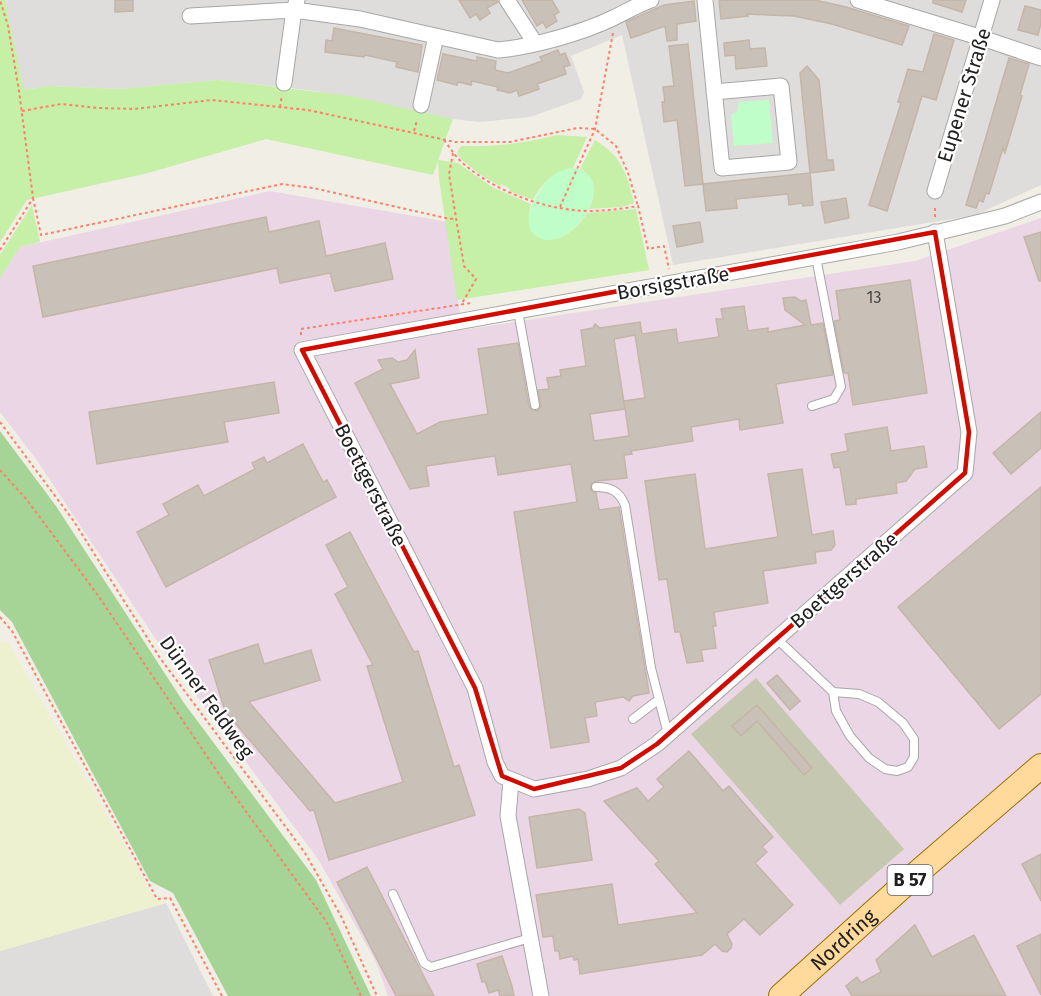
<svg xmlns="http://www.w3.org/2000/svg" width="1041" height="996" font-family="'Fira Sans',sans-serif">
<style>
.residential{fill:#dedddc}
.industrial{fill:#ebd6e6}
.construction{fill:#c5c7b0}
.farmland{fill:#edf1cf}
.grass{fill:#c6efa7}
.forest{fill:#a5d496}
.park{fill:#bffec8}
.building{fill:#c9c1b8;stroke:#c4b5a6;stroke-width:1.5;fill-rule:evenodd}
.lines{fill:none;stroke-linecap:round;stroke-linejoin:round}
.lane-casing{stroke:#a7a7a7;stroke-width:10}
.street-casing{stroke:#a7a7a7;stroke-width:17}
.primary-casing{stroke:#9b7100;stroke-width:26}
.path{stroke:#ff8068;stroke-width:2;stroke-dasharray:3 3;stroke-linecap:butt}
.lane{stroke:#fff;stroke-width:8}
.street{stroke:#fff;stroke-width:15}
.primary{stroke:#ffda9c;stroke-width:24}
.marked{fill:none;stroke:#cf0c00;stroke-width:4.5;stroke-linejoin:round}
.labels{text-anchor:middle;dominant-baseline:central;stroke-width:4.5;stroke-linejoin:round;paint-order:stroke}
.number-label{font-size:16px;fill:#4a4846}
.shield{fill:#fff;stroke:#636363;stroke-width:1.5}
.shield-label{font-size:18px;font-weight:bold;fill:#202020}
.street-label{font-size:20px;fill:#202020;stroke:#fff}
</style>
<rect width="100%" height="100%" fill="#f1eee5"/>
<path class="residential" d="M5,0H1041V185L976,215L673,265L622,35L571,56L584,92L581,99L530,117L480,122L453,119L315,91L218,80L120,89L50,86L23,90Z
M166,903L213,996H0V951Z"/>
<path class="industrial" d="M270,191L448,222L462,330L915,261L1041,218V996H388L376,962L318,859L167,656L36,459L0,412V278L20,247Z"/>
<path class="construction" d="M756,678L904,849L840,905L691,734Z"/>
<path class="farmland" d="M7,641L155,899L166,903L0,951V642Z"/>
<path class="grass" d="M0,0H5L24,90L50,86L120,89L218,80L351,96L453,119L438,160L458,163L492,187L531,204C528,217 528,226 536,236C556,247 577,230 587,213L636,209L649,270L457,300L439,179L438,161L433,175L266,139L148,173L27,200L0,242Z
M557,135L587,137L573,168C554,171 542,183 533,200L509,191L510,189L501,184L500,186L479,174L461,159L457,153L460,147L463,146C496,147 526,143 557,135Z
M595,140C622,157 627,173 634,203L622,207L589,209C596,194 597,177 580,169Z
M32,205L40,242L20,247L0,278V255Z"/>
<path class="forest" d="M0,431L56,506L184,703L316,880L371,996H228L173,893L150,881L12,622L0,610Z"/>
<path class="park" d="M769,100L773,143L734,146L731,115L738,111L739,102Z
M573,168C620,174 577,249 542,239C512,230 540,184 555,174C561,170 567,169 573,168Z"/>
<path class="building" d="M115,0H133V11L115,12Z
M459,0H497L498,2L487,8L490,13L480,20L476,14L470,18Z
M522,0H552L559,12L554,15L557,21L546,28L543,22L537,26Z
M719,0H815L846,7L909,26L902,45L832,24L794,16L747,14L748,16L721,19Z
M933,0H966L962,12L933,3Z
M694,1L696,21L677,24V40L667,41L665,26L631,38L626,22L664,5Z
M1025,6L1041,10V23L1038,35L1018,30Z
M334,28L422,45L418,72L396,67L397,62L365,55L364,57L325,52L326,40L332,41Z
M934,34L954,40L936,100L922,96L887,211L869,205L901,103L898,102L908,69L923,72Z
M749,40L750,49L765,48L767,66L736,69L735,55L725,56L724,43Z
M688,44L703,184L685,186L677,120L664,122L662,102H665L663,87L674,86L669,46Z
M558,50L560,55L565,53L570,65L564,67L566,74L537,84L539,89L519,96L517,90L510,93L497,90L498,87L472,81L471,85L458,82L457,85L437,80L443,54L477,61V57L496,61L495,70L508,73L542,61L540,57Z
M1009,58L1029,64L1020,95L1022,96L1005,153L1003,148L989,194L986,193L983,202L979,200L976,208L966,205Z
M807,66L819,80L827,160H833L834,170L810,173L800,73Z
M810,173L813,205L803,206L802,203L789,205L788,194L736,199L737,208L706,211L703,184Z
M846,198L849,218L825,223L821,202Z
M266,217L269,232L319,221L326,256L385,243L393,279L335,291L330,273L280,283L277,268L43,317L33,266Z
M700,222L703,242L677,247L673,226Z
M1041,232V281H1039L1024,237Z
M910,280L927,393L853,405L848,373H844L834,321L840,320L836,291Z
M795,297L801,301L806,300L811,325L823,323L833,375L776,384L783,423L740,430L739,419L691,427L693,441L631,451L632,454L624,455L627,478L596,481L591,484V490L596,493L599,510L619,507L649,693L633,696L629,701L623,697L595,702L597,716L585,718L589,742L551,748L514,512L577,502L571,464L498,475L495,456L426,466L429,486L410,489L355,383L383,369L378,360L392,358L398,362L407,360L415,350L419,378L390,384L417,434L440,422L488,414L478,349L518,343L529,406L532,410L537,411L541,406L538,390L549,389L547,378L561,376L560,370L586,366L581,330L593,328L595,324L600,328L640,322L642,334L676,329L678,343L719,337L716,319H723L721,309L744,306L748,331L768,328V332L805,325L785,310L783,298ZM635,335L645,398L624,401L629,436L594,441L590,414L625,409L614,339Z
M274,382L279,413L224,422L228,442L97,464L89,412Z
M1041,412V448L1011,474L993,453Z
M887,427L891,451L924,446L927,467L915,469L906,481L896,483L897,493L856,499V504L846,505L840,467L834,468L831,454L848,451L845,434Z
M303,444L323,482L327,480L336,497L166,587L137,532L169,515L163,504L198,485L204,496L255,469L252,463L264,457L267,463Z
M802,469L812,535L833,531L835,545L831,550L815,552L816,563L763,571L768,603L714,612L716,626H713L716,648L701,650L703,661L687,663L680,632H675L667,579L659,580L645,481L695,474L705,549L778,537L768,474Z
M1041,487V694L999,729L898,607Z
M350,532L414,652L418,651L454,767L459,765L475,815L329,860L314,810L310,811L225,711L209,660L258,644L264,664L311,650L320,680L249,702L335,803L403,782L367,666L373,665L335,594L348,587L326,545Z
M777,675L800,701L790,710L767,683Z
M757,705L812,768L804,775L757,721L741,736L732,726Z
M689,751L723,791L729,786L773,837L762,847L767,852L755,863L793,905L760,935L744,919L727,934L732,944L731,948L727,952L722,951L715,944L702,955L580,974L578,959L574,960L573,956L560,959L559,951H555L553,936L543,937L536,895L612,884L618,925L697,913L655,864L659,861L604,801L637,788L648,801L664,787L657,779Z
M579,809L585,813L592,860L537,868L529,817Z
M1041,854V901L1022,864Z
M367,867L434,996H396L337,882Z
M915,925L932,957L974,935L1006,996H852L846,986L857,977L861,983L881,972L876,960Z
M1041,934V995L1017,946Z
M502,956L512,986L514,996H500L498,990L489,993L485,981L482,982L477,964Z"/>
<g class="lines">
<g class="lane-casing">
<path id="lane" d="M518,311L535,405
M812,406L834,399L841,387L816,257
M596,487C611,487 619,491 625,505L651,668L668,734
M777,639L833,692L836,711L850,736L869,758L885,769L897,771L908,767L914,757V739L903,723L878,702L859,694L833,692
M633,719L658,700
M393,894L424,963L431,967L530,938"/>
</g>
<g class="street-casing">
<path id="street" d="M297,0L294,10L360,19L498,50C532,47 582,33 613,18C626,12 637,5 651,0
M507,0L535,43
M705,0L722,168L789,162L781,86L714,92
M858,0L982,38L1041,58
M190,16L294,10L284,83
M421,105L436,36
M935,191L992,0
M935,232L969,432L965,473L657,744L621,768L588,779L534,789L502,776L495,762L475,688L302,350L898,242L1005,216L1041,202
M511,781L508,816L541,996"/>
</g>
<g class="primary-casing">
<g id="primary">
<path id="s1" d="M781,996L916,874L1041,766"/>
</g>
</g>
<path class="path" d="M280,107L282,95
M22,111L61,104L98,108L134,109L212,100L308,110L455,142H510L577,128L595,129L616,146L628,173L638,206
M414,131L417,120
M444,140C451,149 456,158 465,165C497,192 545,210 588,211C605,211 621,209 638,206L648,249L664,246L669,269
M453,153L449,174L456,218
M33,198L41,235L282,184L313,188L450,219L456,218L464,266L476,279L461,305
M560,207L595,129L613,33
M935,217V205
M0,250L33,198L19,91L8,26L0,0
M301,335V329L471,303
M0,422L73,520L160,658L305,853L342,918L377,996
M0,470L27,500L97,594L223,780L326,921L361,996
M0,617L12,631L157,899L170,898L222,996"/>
<use href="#lane" class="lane"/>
<use href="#street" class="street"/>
<use href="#primary" class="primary"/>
</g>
<path class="marked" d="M935,232L969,432L965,473L657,744L621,768L534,789L502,776L475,688L302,350Z"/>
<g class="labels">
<g class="number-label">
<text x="874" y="297">13</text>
</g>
<rect class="shield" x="887.5" y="865" width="45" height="30" rx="4.5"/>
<g class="shield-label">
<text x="910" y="880">B 57</text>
</g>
<g class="street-label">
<text transform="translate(964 95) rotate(-73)">Eupener Straße</text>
<text transform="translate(673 283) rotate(-10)">Borsigstraße</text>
<text transform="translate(371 485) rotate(63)">Boettgerstraße</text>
<text transform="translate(844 580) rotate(-41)">Boettgerstraße</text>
<text transform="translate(207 697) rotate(54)">Dünner Feldweg</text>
<text stroke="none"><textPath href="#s1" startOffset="84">Nordring</textPath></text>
</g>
</g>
</svg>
